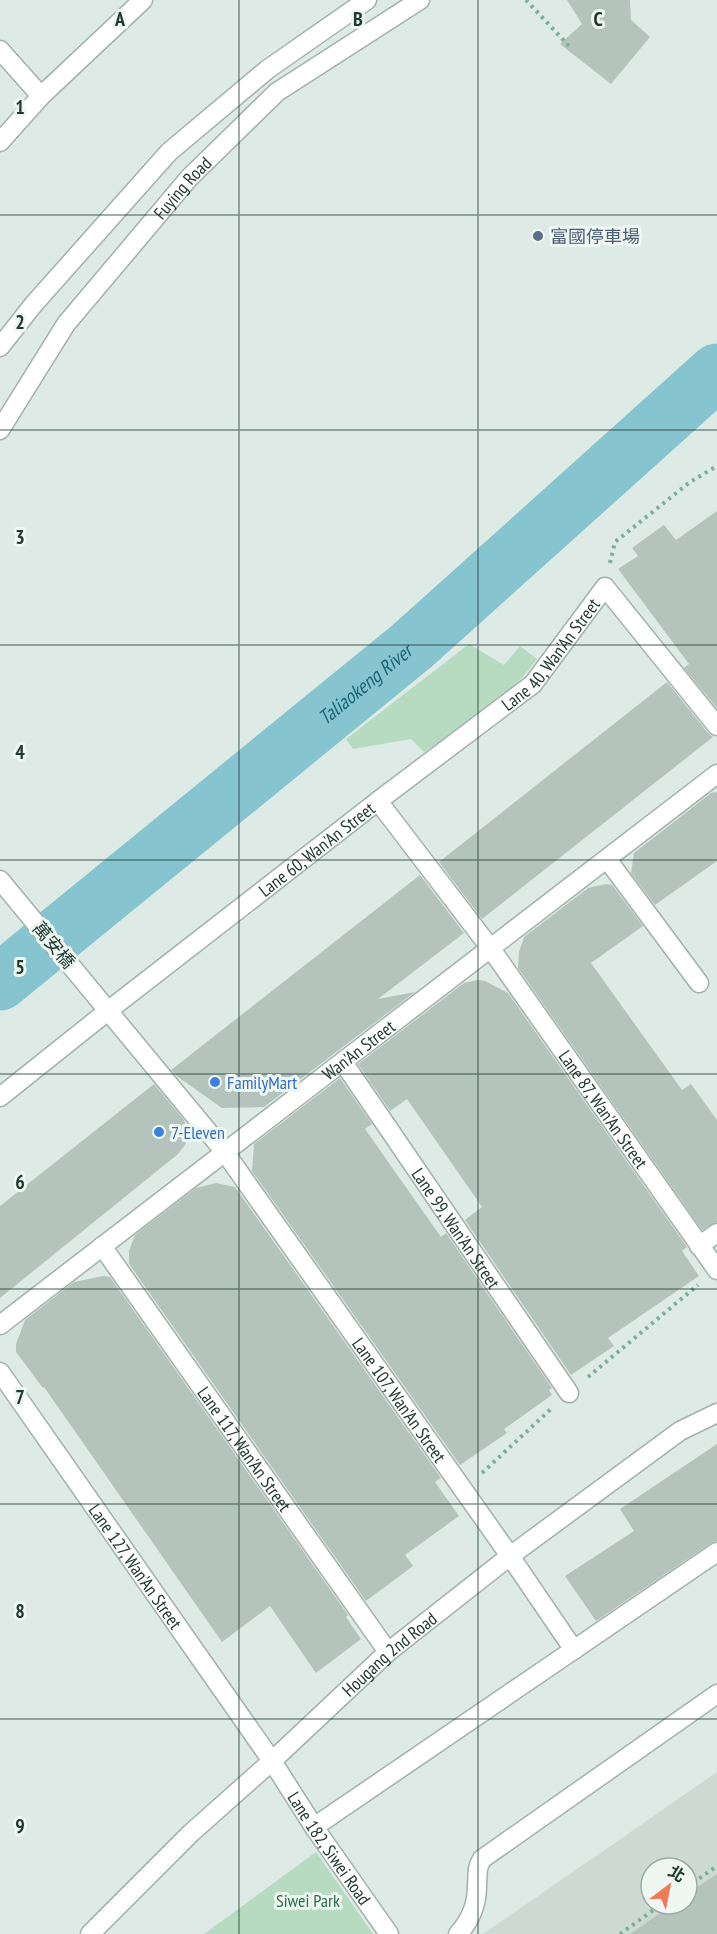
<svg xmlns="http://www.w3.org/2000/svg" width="717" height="1934" font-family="'PT Sans Narrow','Noto Sans TC',sans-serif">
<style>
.built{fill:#cdd9d3;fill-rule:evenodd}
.green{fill:#b7dbc0}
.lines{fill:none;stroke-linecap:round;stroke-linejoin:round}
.river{stroke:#86c4cf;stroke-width:57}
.building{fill:#b4c4bd}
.minor-casing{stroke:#a1b1ac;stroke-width:21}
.path{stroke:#7fad9e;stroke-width:4;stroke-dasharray:3 4.5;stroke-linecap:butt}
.minor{stroke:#fff;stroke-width:18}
.grid{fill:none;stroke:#203932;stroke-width:1.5;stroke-opacity:0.55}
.service-dot{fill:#5c6f8a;stroke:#eff7f2;stroke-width:2}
.shop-dot{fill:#3f7fe0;stroke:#eff7f2;stroke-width:2}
.labels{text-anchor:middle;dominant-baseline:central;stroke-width:6;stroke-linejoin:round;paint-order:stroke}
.street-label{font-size:18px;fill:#203932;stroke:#eff7f2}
.service-label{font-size:18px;fill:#4e5e75;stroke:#eff7f2;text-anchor:start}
.shop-label{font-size:18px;fill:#366cbe;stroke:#eff7f2;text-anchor:start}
.park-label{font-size:18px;fill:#2b6f45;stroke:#eff7f2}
.water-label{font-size:20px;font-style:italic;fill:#1c6674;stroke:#eff7f2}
.grid-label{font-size:20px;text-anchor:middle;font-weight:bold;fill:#203932;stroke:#eff7f2;stroke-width:6;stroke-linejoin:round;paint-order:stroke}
</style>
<rect width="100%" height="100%" fill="#deeae5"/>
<path class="built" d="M717,1772V1934H483L622,1838ZM651,1868H687V1904H651Z"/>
<path class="green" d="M469,644L504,665L520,646L537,659C508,700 465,725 424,752L411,739L353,749L346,739Z
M316,1852L373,1934H204Z"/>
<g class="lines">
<path class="river" id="s1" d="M0,982L412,646L717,372"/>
</g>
<path class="building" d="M567,0H630L631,20L650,37L611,84L560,44L582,24Z
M717,511V708L684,668L689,664L618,569L638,556L632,548L664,525L676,540Z
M667,682L708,733L713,737L482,919L439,862Z
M717,792V861L655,905L631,873L634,853L711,793Z
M420,875L464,933L378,999L415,992L264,1107L222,1108L178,1077L171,1070Z
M606,884L612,885L643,926L591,963L682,1090L691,1084L717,1120V1222L702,1230L518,968L519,952L524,937L588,888Z
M478,980L485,981L508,993L687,1247L682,1251L699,1276L608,1338L614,1346L571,1375L465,1220L482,1207L407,1099L390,1111L358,1064L464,983Z
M340,1078L372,1124L365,1129L441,1237L446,1233L552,1388L549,1390L552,1395L504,1429L507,1433L460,1465L252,1171L254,1144Z
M154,1084L184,1120L188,1133L185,1145L178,1154L0,1298V1206Z
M216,1183L235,1187L441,1478L435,1482L459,1516L405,1555L413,1566L366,1601L129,1264V1251L135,1235L196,1188Z
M103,1276L110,1277L348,1615L346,1617L361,1639L316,1673L270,1606L222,1642L44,1387L43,1388L16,1352V1344L25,1320L74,1282Z
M717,1444V1541L711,1543L596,1621L565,1576L634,1531L620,1509Z
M717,1874V1934H630L673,1904H687V1894Z"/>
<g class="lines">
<g class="minor-casing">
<g id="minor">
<path d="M0,50L41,96"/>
<path d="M0,142L41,96L143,0"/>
<path d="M0,347L33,305L169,152L268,69L367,0"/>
<path id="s2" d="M0,430L66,324L189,178L277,92L420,0"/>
<path id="s3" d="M378,801L533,684L605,587L717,726"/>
<path d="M607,859L699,983"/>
<path id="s4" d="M0,880L224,1151L510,1556L574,1650"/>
<path id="s5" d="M343,1062L569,1393"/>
<path id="s6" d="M0,1097L109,1010L378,801L491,949L717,1270"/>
<path id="s7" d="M102,1246L388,1652"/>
<path d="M699,1246L717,1233"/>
<path id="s8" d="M0,1325C238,1140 479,959 717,774"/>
<path id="s9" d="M0,1372L272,1761L314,1827L389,1934"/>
<path d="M314,1827L717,1552"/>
<path id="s10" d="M90,1934L191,1833L272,1761L388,1652L510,1556L680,1431L717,1413"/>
<path d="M458,1934C470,1921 477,1904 477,1886C478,1875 476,1869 482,1859L717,1694"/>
</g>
</g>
<path class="path" d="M526,0L569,46
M610,563L615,542L690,482L717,466
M588,1377L698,1285
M482,1473L551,1409
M687,1887L717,1866
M620,1934L662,1904"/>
<use href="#minor" class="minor"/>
</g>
<path class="grid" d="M239,0V1934M478,0V1934M0,215H717M0,430H717M0,645H717M0,860H717M0,1074H717M0,1289H717M0,1504H717M0,1719H717"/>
<circle class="service-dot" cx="538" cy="236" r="6"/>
<g class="shop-dot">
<circle cx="215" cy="1082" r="6"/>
<circle cx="159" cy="1132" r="6"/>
</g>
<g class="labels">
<g class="street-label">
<text stroke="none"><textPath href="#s2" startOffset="304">Fuying Road</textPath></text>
<text stroke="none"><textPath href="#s3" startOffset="228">Lane 40, Wan'An Street</textPath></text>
<text stroke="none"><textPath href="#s6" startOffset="402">Lane 60, Wan'An Street</textPath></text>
<text transform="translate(54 945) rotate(50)">萬安橋</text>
<text stroke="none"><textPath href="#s8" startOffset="452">Wan'An Street</textPath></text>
<text stroke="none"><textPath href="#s6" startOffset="862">Lane 87, Wan'An Street</textPath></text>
<text stroke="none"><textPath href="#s5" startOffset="201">Lane 99, Wan'An Street</textPath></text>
<text stroke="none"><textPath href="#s4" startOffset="656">Lane 107, Wan'An Street</textPath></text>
<text stroke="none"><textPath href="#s7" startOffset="248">Lane 117, Wan'An Street</textPath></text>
<text stroke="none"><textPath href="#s9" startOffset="237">Lane 127, Wan'An Street</textPath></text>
<text stroke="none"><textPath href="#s10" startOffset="410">Hougang 2nd Road</textPath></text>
<text stroke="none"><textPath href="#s9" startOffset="579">Lane 182, Siwei Road</textPath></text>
</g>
<g class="service-label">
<text x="550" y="236">富國停車場</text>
</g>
<g class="shop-label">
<text x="227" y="1082">FamilyMart</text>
<text x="171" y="1132">7-Eleven</text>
</g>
<g class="park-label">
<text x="308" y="1900">Siwei Park</text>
</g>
<g class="water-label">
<text stroke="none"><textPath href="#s1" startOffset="471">Taliaokeng River</textPath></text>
</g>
</g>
<g class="grid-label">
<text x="120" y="26">A</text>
<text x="358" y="26">B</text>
<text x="598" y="26">C</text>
<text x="20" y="114">1</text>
<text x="20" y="329">2</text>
<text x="20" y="544">3</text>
<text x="20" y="759">4</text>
<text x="20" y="974">5</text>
<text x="20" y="1189">6</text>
<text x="20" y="1404">7</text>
<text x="20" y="1618">8</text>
<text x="20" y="1833">9</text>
</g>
<g transform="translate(669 1886) rotate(32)"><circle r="28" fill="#eff7f2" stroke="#9caba5" stroke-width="1.5"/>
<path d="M0-4.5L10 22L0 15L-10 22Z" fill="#f07b56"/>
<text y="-9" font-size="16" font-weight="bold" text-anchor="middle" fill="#203932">北</text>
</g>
</svg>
